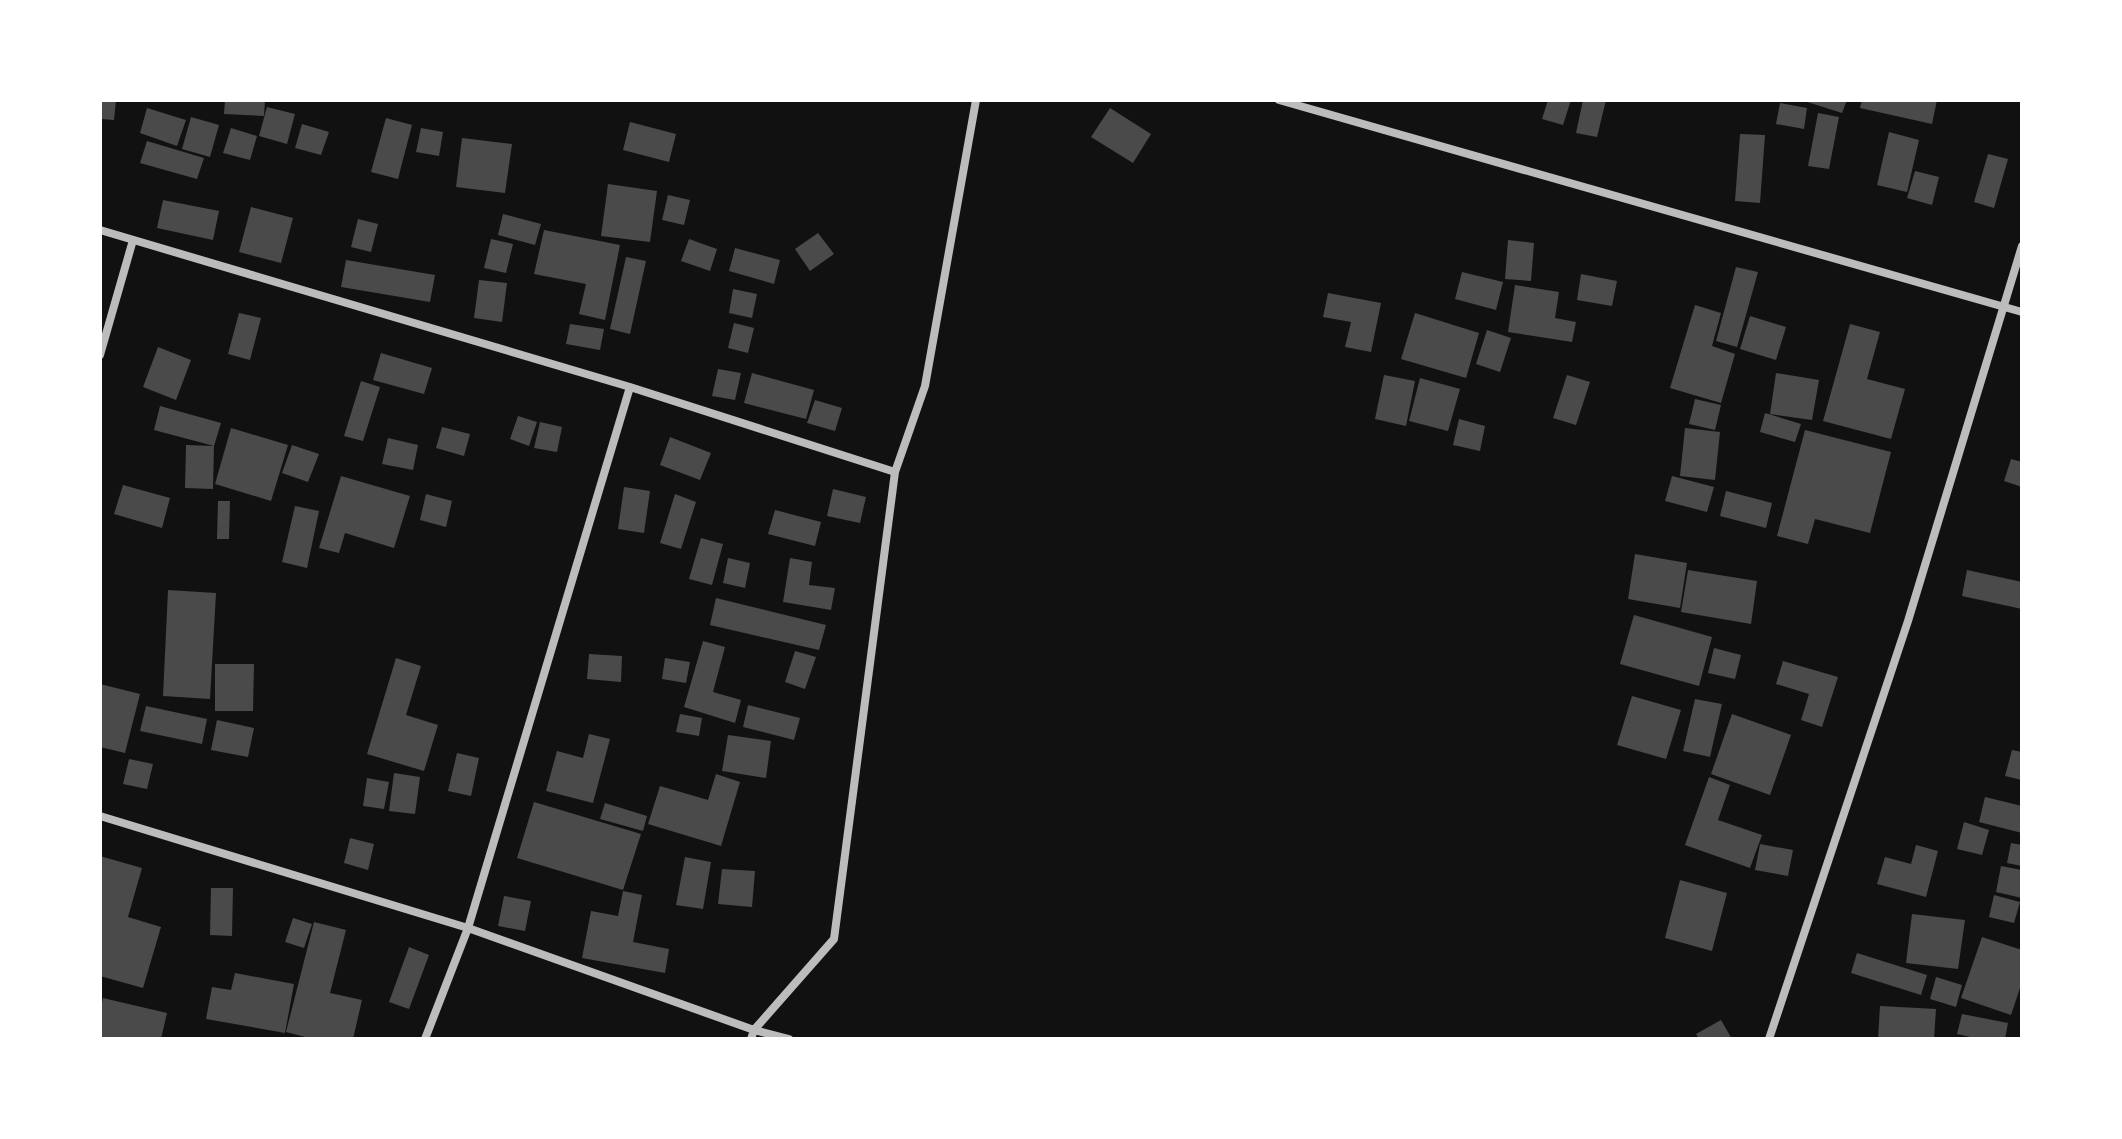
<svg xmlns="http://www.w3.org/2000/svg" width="2122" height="1139" font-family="Bitter,serif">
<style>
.building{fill:#4a4a4a}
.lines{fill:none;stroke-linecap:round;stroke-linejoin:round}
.minor{stroke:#bcbcbc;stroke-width:8}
</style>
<rect width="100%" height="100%" fill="#111"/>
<path class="building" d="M100,100H116L114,120L100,119Z
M225,100H265L264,116L224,114Z
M1548,100H1571L1563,125L1542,119Z
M1583,100H1606L1597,137L1576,133Z
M1801,100H1847L1842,113Z
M1862,100H1937L1932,124L1860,108Z
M1780,103L1807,108L1804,129L1776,124Z
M267,107L295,114L287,144L259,136Z
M147,108L186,120L177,146L140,133Z
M1110,108L1151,134L1133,163L1091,137Z
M1818,113L1839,117L1829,169L1808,166Z
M191,117L219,125L210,157L182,149Z
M386,118L412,125L398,179L371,172Z
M630,122L676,134L669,162L623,150Z
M302,124L329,132L321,155L295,148Z
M231,128L257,136L250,160L223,153Z
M421,128L443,132L439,156L416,152Z
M1889,132L1919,140L1907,192L1877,185Z
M1740,134L1765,135L1760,203L1735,201Z
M462,138L512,144L505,193L456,187Z
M147,141L204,158L197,179L140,163Z
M1988,154L2008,159L1994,208L1974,202Z
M1915,171L1939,177L1932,205L1907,198Z
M608,184L657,191L650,242L601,236Z
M668,195L690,200L684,225L662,220Z
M163,200L219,211L213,240L157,228Z
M251,207L293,218L281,263L239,252Z
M503,214L541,224L535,245L498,235Z
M358,219L378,224L371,252L351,247Z
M544,230L620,245L605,320L579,314L586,284L534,274Z
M818,233L834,254L810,271L795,249Z
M491,239L513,244L506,273L484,268Z
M689,239L717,249L710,271L681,261Z
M1508,240L1534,243L1531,281L1505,279Z
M735,248L780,260L774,284L729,271Z
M626,257L646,261L630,334L610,329Z
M346,260L435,275L430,302L341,287Z
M1736,267L1758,272L1737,347L1716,341Z
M1462,272L1503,282L1496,310L1455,299Z
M1581,274L1617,281L1612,306L1577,300Z
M479,280L507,283L502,322L474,318Z
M1515,285L1559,292L1555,318L1576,322L1572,342L1508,332Z
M733,289L757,294L752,318L729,313Z
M1328,293L1381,303L1371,352L1345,347L1351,322L1323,317Z
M1695,305L1721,313L1712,346L1735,354L1721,403L1670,388Z
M239,313L261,318L250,360L228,354Z
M1415,313L1479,333L1466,378L1401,359Z
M1750,316L1786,327L1776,360L1740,349Z
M734,323L754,328L748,353L728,348Z
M570,324L604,329L600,350L566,344Z
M1850,324L1880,332L1867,379L1905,389L1891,439L1823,421Z
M1487,330L1511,338L1500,372L1476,364Z
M158,347L191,360L176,400L143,387Z
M381,353L432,368L424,394L373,380Z
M718,369L741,373L735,400L712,396Z
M752,373L814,390L806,419L744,403Z
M1776,373L1819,380L1812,420L1770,414Z
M1384,375L1415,381L1406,426L1375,419Z
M1567,375L1590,382L1576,425L1553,418Z
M1420,378L1460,389L1448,431L1409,421Z
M361,381L380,387L363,441L344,436Z
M1695,399L1721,405L1715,430L1689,424Z
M815,400L842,408L835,431L807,423Z
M160,406L221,423L214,446L154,430Z
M1765,413L1801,424L1795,442L1760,432Z
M518,416L537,422L529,446L510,439Z
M1459,419L1485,426L1480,451L1453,445Z
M540,422L562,427L557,452L534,448Z
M442,427L470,434L464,456L436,448Z
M231,428L288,445L271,501L215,484Z
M1685,428L1720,432L1715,480L1680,476Z
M1805,430L1891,452L1870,533L1815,519L1808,544L1777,536Z
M670,437L711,453L700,480L660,465Z
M388,438L418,445L413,470L382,464Z
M186,445L214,446L213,489L185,488Z
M292,445L319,454L308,482L282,473Z
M2011,459L2022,462V487L2004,481Z
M341,476L410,496L394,548L345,533L339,553L319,548Z
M1672,476L1714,487L1707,512L1665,501Z
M123,485L170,498L162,528L114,514Z
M624,487L650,491L644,533L618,529Z
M833,489L866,497L860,523L827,516Z
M1726,491L1772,503L1766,528L1720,516Z
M426,494L452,501L446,527L420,520Z
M675,494L696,502L681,549L660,543Z
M218,501H230L229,539H217Z
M295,506L319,511L307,568L282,562Z
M775,510L821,522L815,546L768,534Z
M701,538L723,544L712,585L689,579Z
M1635,554L1687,563L1680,608L1628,599Z
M728,558L750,563L745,588L723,583Z
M790,558L812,562L809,585L835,588L831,610L783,602Z
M1688,570L1757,581L1751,624L1681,612Z
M1967,570L2022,582V609L1962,596Z
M168,590L216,593L210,699L163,696Z
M716,598L826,625L819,650L710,625Z
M1634,615L1712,637L1699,686L1620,664Z
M703,641L725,647L713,692L741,700L735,723L684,707Z
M1714,648L1741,655L1735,679L1708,673Z
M795,651L816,657L805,689L785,682Z
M589,654L622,656L621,682L587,679Z
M396,658L421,666L406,715L438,725L424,771L367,754Z
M665,658L690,662L686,683L662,679Z
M1783,661L1838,677L1822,727L1801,720L1809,694L1776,684Z
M215,664H254L253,711H215Z
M100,684L140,694L125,753L100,747Z
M1632,696L1681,710L1666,759L1617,745Z
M1695,699L1722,704L1710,757L1683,751Z
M748,705L800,718L794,740L743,727Z
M146,706L207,719L202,744L140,731Z
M680,714L702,718L699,736L676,732Z
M1732,714L1791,735L1770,795L1711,774Z
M217,720L254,728L248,757L211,750Z
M589,734L610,739L593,803L546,791L557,751L583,758Z
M728,735L771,741L766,778L722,771Z
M2012,750L2022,752V780L2005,776Z
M457,753L479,758L471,796L448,791Z
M129,759L153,764L147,789L123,784Z
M394,773L420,777L415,814L389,811Z
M716,774L740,782L721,846L648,824L660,786L708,800Z
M1709,777L1730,785L1718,820L1762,835L1750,868L1685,845Z
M367,778L389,782L384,809L363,806Z
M1985,797L2022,806V833L1979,822Z
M534,802L641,834L623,890L517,858Z
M605,803L647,816L643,831L600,819Z
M1964,822L1989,830L1982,855L1957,849Z
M350,838L374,844L368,870L344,863Z
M2011,843L2022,845V866L2007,863Z
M1760,844L1793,850L1788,876L1755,870Z
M1916,845L1938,851L1926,897L1877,884L1885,857L1911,864Z
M100,856L142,868L128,917L161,927L143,988L100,976Z
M685,857L711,862L703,909L676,905Z
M2001,866L2022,870V898L1996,892Z
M722,869L755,871L752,907L718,904Z
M1680,880L1727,893L1712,951L1665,938Z
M211,888H233L232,936L210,935Z
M623,891L642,895L633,942L669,949L665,973L582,958L591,911L618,916Z
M1994,895L2020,902L2014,923L1989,917Z
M504,896L531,901L525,931L498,926Z
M1912,914L1965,920L1958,969L1906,963Z
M293,918L312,924L304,948L285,942Z
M314,922L346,930L330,993L362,1000L353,1039H313L286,1032Z
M1982,937L2022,950V982L2011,1015L1961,998Z
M409,947L429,955L409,1009L389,1002Z
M1857,953L1927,975L1921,995L1851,973Z
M235,973L294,984L285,1033L206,1019L212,987L231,990Z
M1936,977L1962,985L1956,1007L1930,999Z
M103,998L167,1013L161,1039H100V1013Z
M1880,1006L1936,1009L1934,1039H1878Z
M1962,1014L2008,1023L2005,1039H1979L1957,1034Z
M1721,1020L1732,1039H1699L1696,1034Z"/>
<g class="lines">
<path class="minor" d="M1279,100L2022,312
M100,230L630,387L895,472
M100,355L133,240
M100,816L468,928L754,1030L789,1039
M425,1039L468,928L630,387
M751,1039L754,1030L834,939L895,472L925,386L976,100
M1769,1039L1908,621L2022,246"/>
</g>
<rect width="2122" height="1139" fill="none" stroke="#ffffff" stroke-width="204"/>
</svg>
